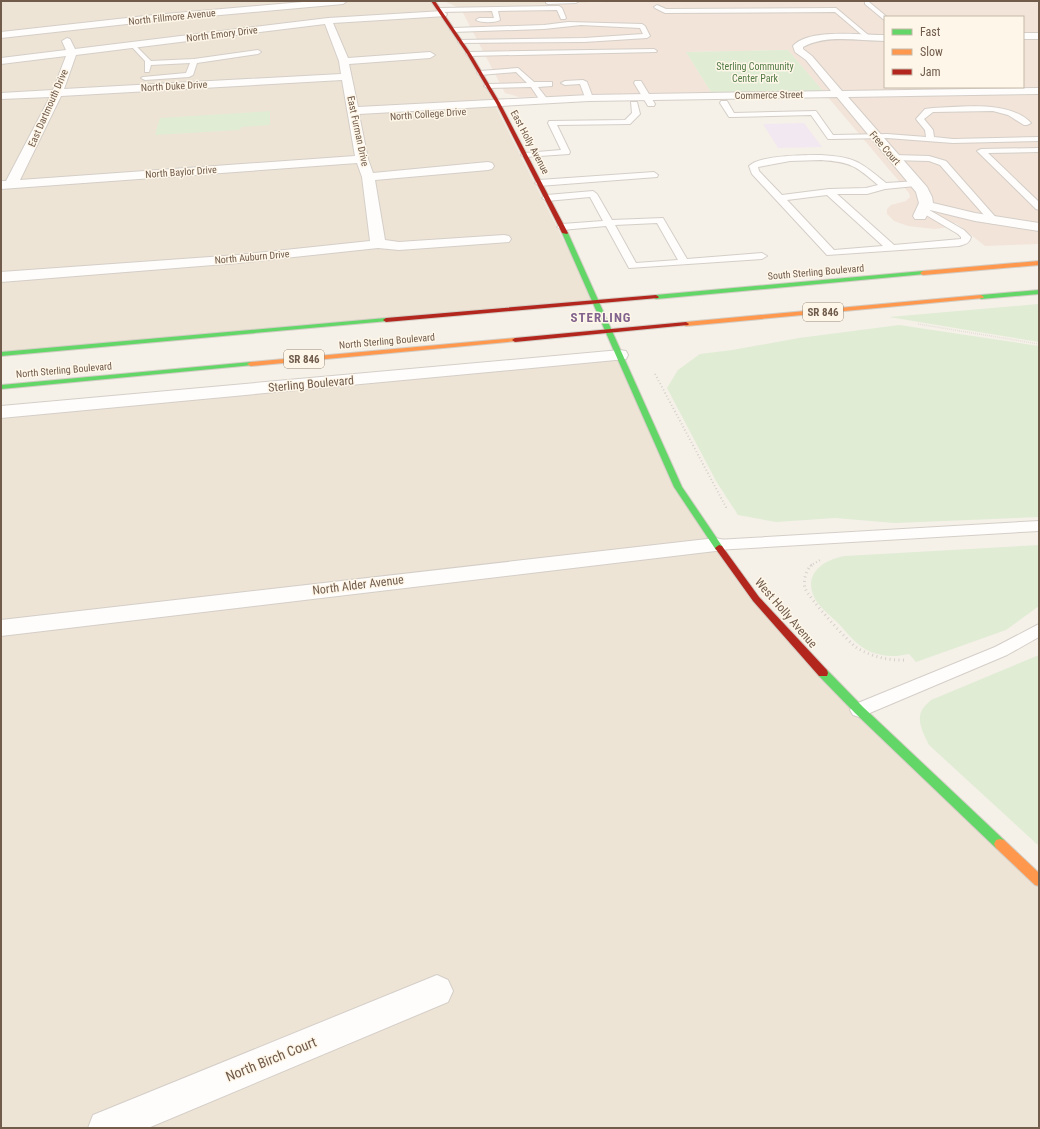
<svg xmlns="http://www.w3.org/2000/svg" width="1040" height="1129" font-family="'Roboto Condensed',sans-serif">
<style>
.residential{fill:#eee4d6}
.commercial{fill:#f3e4d9;fill-rule:evenodd}
.education{fill:#f2e8f1}
.green{fill:#e0ecd4}
.lines{fill:none;stroke-linecap:round;stroke-linejoin:round}
.lane-casing{stroke:#d4cec7;stroke-width:2}
.street-casing{stroke:#d4cec7;stroke-width:2}
.fast-casing{stroke:#d3cdc4;stroke-width:2}
.slow-casing{stroke:#d3cdc4;stroke-width:2}
.jam-casing{stroke:#d3cdc4;stroke-width:2}
.path-far2{stroke:#d6d0ca;stroke-width:1.5;stroke-dasharray:0.5 1.5;stroke-linecap:butt}
.path-far1{stroke:#d6d0ca;stroke-width:2;stroke-dasharray:1 2.5;stroke-linecap:butt}
.path{stroke:#d6d0ca;stroke-width:3;stroke-dasharray:1 3.5;stroke-linecap:butt}
.lane{fill:#fefdfc;fill-rule:evenodd}
.street{fill:#fefdfc;fill-rule:evenodd}
.fast{fill:#63d668;fill-rule:evenodd}
.slow{fill:#ff974d;fill-rule:evenodd}
.jam{fill:#b3261e;fill-rule:evenodd}
.labels{text-anchor:middle;dominant-baseline:central;stroke-width:3;stroke-linejoin:round;paint-order:stroke}
.far-street-label{font-size:10px;fill:#715b4b;stroke:#fef7e9}
.far-park-label{font-size:10px;fill:#537c46;stroke:#fef7e9}
.shield{fill:#fef7e9;stroke:#9b8a7a;stroke-width:1}
.shield-label{font-size:11px;font-weight:bold;fill:#715b4b}
.street-label{font-size:12px;fill:#715b4b;stroke:#fef7e9}
.far-district-label{font-size:13px;font-weight:bold;letter-spacing:1px;fill:#82638d;stroke:#fef7e9}
.near-street-label{font-size:14px;fill:#715b4b;stroke:#fef7e9}
</style>
<rect width="100%" height="100%" fill="#f5f1e9"/>
<path class="residential" d="M1,1H433L469,54L595,302L1,354Z
M444,1H625L461,9Z
M620,355L678,487L756,599L1039,881V1128H1V412Z"/>
<path class="commercial" d="M625,1H1039V244L985,246L956,223L943,228L934,229L908,226L894,221L887,214V209L891,205L906,201L910,197L909,193L788,50L686,52L711,92L519,97L505,93L461,9ZM885,17H1023V87H885Z"/>
<path class="education" d="M804,123L822,147L778,148L763,124Z"/>
<path class="green" d="M788,50L823,91L711,92L686,52Z
M270,111V125L242,127L239,130L155,135L160,118Z
M1039,304V342L889,317Z
M899,325L1039,346V517L895,523L835,518L776,522L738,515L716,481L667,388L678,370L700,354L732,350L799,338Z
M1039,545V606L1006,630L916,662L909,654C896,657 884,657 871,652C857,646 848,634 839,624C832,617 817,605 814,597C803,573 825,559 845,556Z
M1039,655V846L929,745C924,735 916,721 922,710C924,706 928,703 931,700Z"/>
<g class="lines">
<g class="lane-casing">
<path id="lane" d="M546,1H579L576,3L548,4L546,3Z
M865,2H869L887,17H885V20L883,19L865,4Z
M657,5L666,9L836,8L873,39L868,40L835,12L665,13L655,8L654,7Z
M559,6L562,8L566,18L565,19H561L557,10L498,11L500,20C495,23 481,23 476,20L479,18H494L492,11L440,12L437,10L440,8Z
M568,22L642,24L645,26L650,36L647,38L584,42L460,43L458,42V40L584,38L643,34L640,28L581,25L544,29L453,32L450,30L453,28L544,25Z
M133,43L151,61L194,59L258,50L261,52L258,54L197,63L193,75L189,77L145,80L141,78L143,77L186,73L190,63L151,65L149,72H145V61L130,45Z
M654,49L657,51L656,52L469,56L466,54L469,52Z
M518,68L534,82H552V86L538,87L548,100L547,102H541L531,87L488,88L484,86L488,84L527,83L516,72L480,75L477,73L480,71Z
M583,80L587,82L593,98L592,100H586L580,84L565,85L561,83L565,81Z
M635,81H641L655,104L654,106H648L634,83Z
M721,101H727L734,113L816,111L833,135L887,134L926,137L925,130L916,119L925,109L933,108C962,107 1009,100 1031,123L1027,125H1024L1008,115L993,111L933,112L924,119L933,130L934,137L953,139L1039,137V141L953,143L887,138L831,139H828L811,115L732,117H729L720,103Z
M631,102H637L640,114L630,124L557,125L570,152L569,154L525,157L521,155L525,153L561,150L548,123L549,121L625,120L632,113Z
M1039,148V152L988,153L1039,202V210L1036,209L977,151L981,149Z
M821,155C856,157 860,162 886,183L918,181L919,183L915,186L885,189L867,194H837L894,245L961,239V237L958,234L921,212L919,210L924,207L964,230L971,237C969,244 965,244 959,246L827,255L752,174L749,166C760,155 805,155 821,155ZM821,160C851,162 856,166 878,185L866,188L829,189L782,195L759,171L758,167L790,161ZM827,195L883,246L834,250L787,200Z
M894,155L929,156L946,161L999,221L994,224L991,223L940,165L929,161L891,160L890,158L891,156Z
M654,172L658,175L657,177L539,186L535,183L539,180Z
M593,191L597,194L612,220L663,218L687,259L762,253L767,256L762,259L629,268L606,226L562,230L557,227L562,224L603,221L590,197L547,201L542,198L547,195ZM657,223L678,260L636,263L615,225Z
M1039,521V531L716,550L711,548L709,545L711,542L716,540Z
M1039,624V637L1007,655L865,715L859,717L853,715L850,710L853,705L995,647Z"/>
</g>
<g class="street-casing">
<path id="street" d="M314,1H347L343,4L154,21L1,38V32L154,15Z
M443,11L447,14L446,16L333,23L348,58L430,52L435,55L430,58L349,64L358,107L589,95L831,91L806,60L795,52L793,46C808,28 863,35 885,35V41C858,41 827,34 803,47V49L812,56L842,91L1039,88V94L848,97L927,187L932,197L933,203L975,213L1039,223V231L975,221L930,210L925,219H915L913,216L919,203L916,192L837,97L589,101L359,114L368,159L373,173L488,162L492,163L494,166L492,169L488,170L375,180L385,240L399,242L504,235L509,236L511,239L509,242L399,250L378,248L238,263L1,282V272L238,255L370,241L362,177L357,163L1,189V181H6L50,97L1,99V93L53,90L66,56L1,64V58L66,50L62,41L67,38L70,39L75,49L328,18ZM325,24L339,61L341,74L64,89L76,55ZM342,80L355,156L20,180L61,96Z
M1023,33H1039V39H1023Z
M620,350L626,351L628,355L626,359L1,418V406Z
M716,538L724,540L727,545L724,550L1,636V620Z
M437,975L448,980L453,991L448,1002L148,1128H88L93,1115Z"/>
</g>
<g class="fast-casing">
<path id="fast" d="M563,232L568,233L682,487L722,546L723,548L722,550H716L674,487L562,233Z
M923,271L925,272V274L656,299L653,297L656,295Z
M1039,290V294L981,299L978,297L981,295Z
M386,318L388,319V321L1,356V352Z
M251,362L255,364L253,365L1,389V385Z
M823,669L827,670L863,707L1004,840L1006,844L1004,848L1000,849L996,848L855,713L819,676L818,673L819,670Z"/>
</g>
<g class="slow-casing">
<path id="slow" d="M1039,261V265L923,275L920,273L923,271Z
M981,295L984,297L983,298L686,326L683,324L686,322Z
M515,338L518,340L517,341L251,366L247,364L251,362Z
M1000,839L1004,840L1039,873V886L1035,885L996,848L994,844L996,840Z"/>
</g>
<g class="jam-casing">
<path id="jam" d="M431,1H435L471,54L500,103L568,233L567,234L562,233L496,103L467,54Z
M656,295L659,297L658,298L386,322L383,320L386,318Z
M686,322L689,324L688,325L515,342L512,340L515,338Z
M719,545L722,546L759,597L827,670L828,673L827,676H819L753,601L715,548Z"/>
</g>
<path class="path-far2" d="M918,324L1039,344"/>
<path class="path-far1" d="M655,374L727,509
M810,566L820,560"/>
<path class="path" d="M812,565C806,569 803,581 805,588C808,597 848,642 857,648C873,657 889,661 907,660"/>
<use href="#lane" class="lane"/>
<use href="#street" class="street"/>
<use href="#fast" class="fast"/>
<use href="#slow" class="slow"/>
<use href="#jam" class="jam"/>
</g>
<g class="labels">
<g class="far-street-label">
<text transform="translate(172 17) rotate(-6)">North Fillmore Avenue</text>
<text transform="translate(222 34) rotate(-7)">North Emory Drive</text>
<text transform="translate(174 86) rotate(-3)">North Duke Drive</text>
<text transform="translate(769 95) rotate(-1)">Commerce Street</text>
<text transform="translate(48 108) rotate(-66)">East Dartmouth Drive</text>
<text transform="translate(428 114) rotate(-4)">North College Drive</text>
<text transform="translate(358 131) rotate(78)">East Furman Drive</text>
<text transform="translate(530 142) rotate(62)">East Holly Avenue</text>
<text transform="translate(885 148) rotate(49)">Free Court</text>
<text transform="translate(181 172) rotate(-4)">North Baylor Drive</text>
<text transform="translate(252 257) rotate(-5)">North Auburn Drive</text>
<text transform="translate(816 272) rotate(-5)">South Sterling Boulevard</text>
<text transform="translate(387 341) rotate(-5)">North Sterling Boulevard</text>
<text transform="translate(64 370) rotate(-5)">North Sterling Boulevard</text>
</g>
<g class="far-park-label">
<text x="755" y="66">Sterling Community<tspan x="755" dy="12">Center Park</tspan></text>
</g>
<g class="shield">
<rect x="803" y="303" width="40" height="18" rx="3"/>
<rect x="284" y="350" width="40" height="18" rx="3"/>
</g>
<g class="shield-label">
<text x="823" y="312">SR 846</text>
<text x="304" y="359">SR 846</text>
</g>
<g class="street-label">
<text transform="translate(311 384) rotate(-5)">Sterling Boulevard</text>
<text transform="translate(358 585) rotate(-7)">North Alder Avenue</text>
<text transform="translate(786 613) rotate(49)">West Holly Avenue</text>
</g>
<g class="far-district-label">
<text x="601" y="317">STERLING</text>
</g>
<g class="near-street-label">
<text transform="translate(271 1059) rotate(-22)">North Birch Court</text>
</g>
</g>
<rect width="1040" height="1129" fill="none" stroke="#715b4b" stroke-width="4"/>
<rect x="884" y="16" width="140" height="72" fill="#fef7e9" stroke="#c6b9aa"/>
<rect x="892" y="29" width="20" height="6" fill="#63d668" stroke="#c6b9aa"/>
<text x="920" y="36" font-size="12" fill="#715b4b">Fast</text>
<rect x="892" y="49" width="20" height="6" fill="#ff974d" stroke="#c6b9aa"/>
<text x="920" y="56" font-size="12" fill="#715b4b">Slow</text>
<rect x="892" y="69" width="20" height="6" fill="#b3261e" stroke="#c6b9aa"/>
<text x="920" y="76" font-size="12" fill="#715b4b">Jam</text>
</svg>
